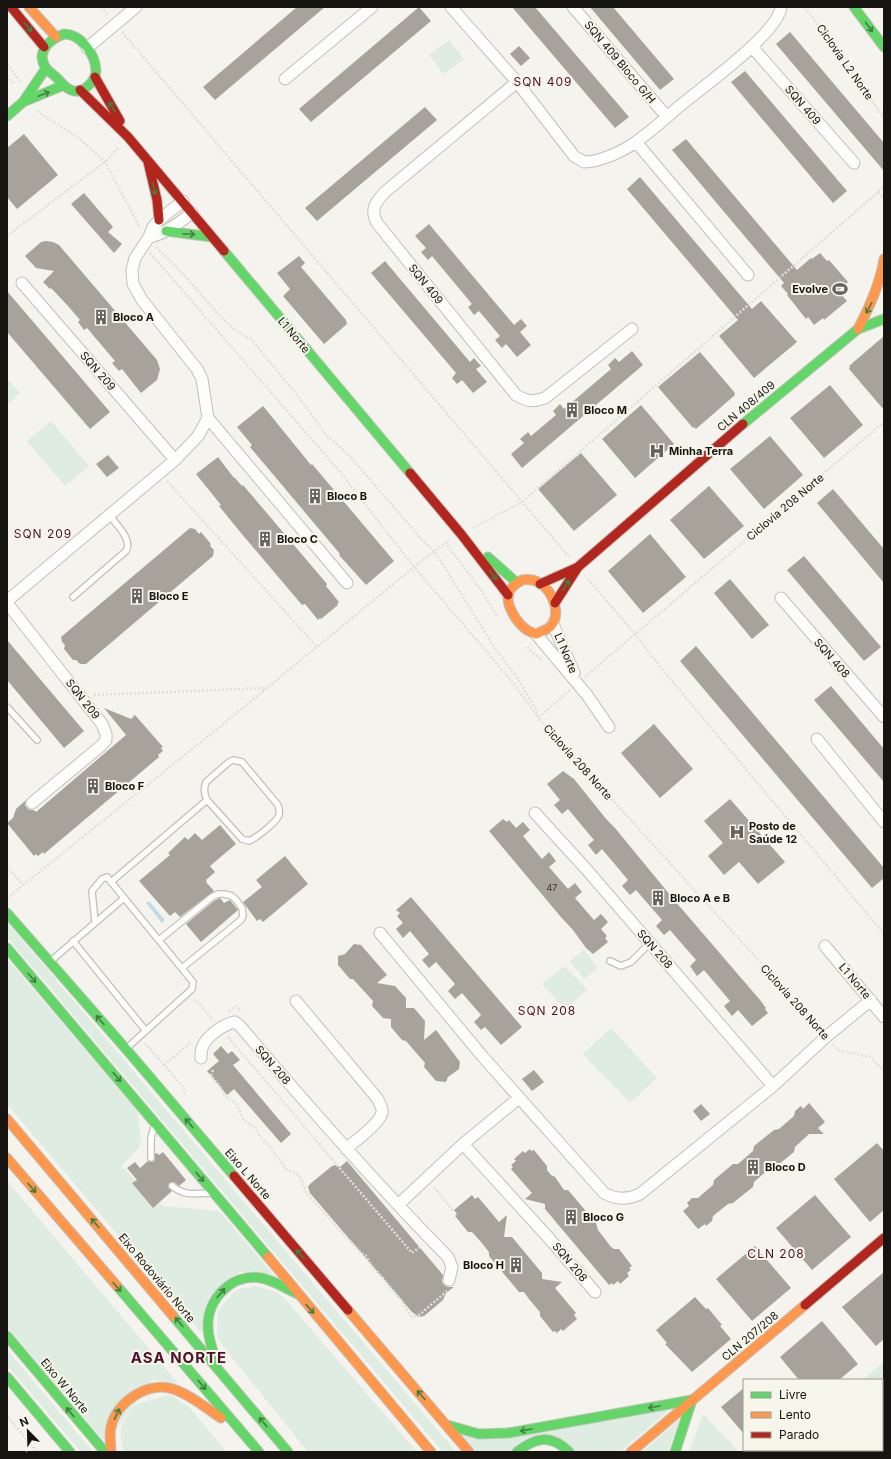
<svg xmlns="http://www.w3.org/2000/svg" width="891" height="1459" font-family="Inter,sans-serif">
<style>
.green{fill:#deece2}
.water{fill:#c0dbe7}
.building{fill:#a8a39a}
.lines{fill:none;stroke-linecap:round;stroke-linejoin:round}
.lane-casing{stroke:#c1c0bc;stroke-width:8}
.street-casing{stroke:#c1c0bc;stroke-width:13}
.fast-casing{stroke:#c1c0bc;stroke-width:11}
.slow-casing{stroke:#c1c0bc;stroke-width:11}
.jam-casing{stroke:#c1c0bc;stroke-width:11}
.path{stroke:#e0dfdd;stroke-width:2.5;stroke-dasharray:2 2;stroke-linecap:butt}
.lane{stroke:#fdfdfc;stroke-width:5.5}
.street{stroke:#fdfdfc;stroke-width:11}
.fast{stroke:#63d668;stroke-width:9}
.slow{stroke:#ff974d;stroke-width:9}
.jam{stroke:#b3261e;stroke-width:9}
.oneway{stroke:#407f40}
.labels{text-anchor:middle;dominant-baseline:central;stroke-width:4;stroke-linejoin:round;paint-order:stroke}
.number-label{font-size:9px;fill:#3a3832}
.street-label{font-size:11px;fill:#151410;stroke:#f7f6ea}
.poi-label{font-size:11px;font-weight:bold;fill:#151410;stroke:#f7f6ea;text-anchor:start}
.neighbourhood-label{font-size:12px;letter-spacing:1px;fill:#500f2d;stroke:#f7f6ea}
.district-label{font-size:15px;font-weight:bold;letter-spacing:1px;fill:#500f2d;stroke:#f7f6ea}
</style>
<rect width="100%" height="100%" fill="#f4f3ed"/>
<path class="green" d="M449,40L464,59L443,74L429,55Z
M7,379L20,393L7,405Z
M51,421L89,466L65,486L27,441Z
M7,922L456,1452H443L7,937Z
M584,950L598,968L584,979L570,961Z
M7,959L137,1111L141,1139L139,1148L121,1166L162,1206L219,1211L273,1274L239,1272L201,1333L7,1104Z
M565,966L587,990L565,1009L542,984Z
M611,1028L657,1078L630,1103L583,1054Z
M7,1181L178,1383L152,1380L106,1443L7,1327Z
M255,1286L276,1292L285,1299L417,1452H308L222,1345L217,1336L218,1310L236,1290Z
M7,1350L93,1452H81L7,1365Z
M884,1362V1452H775L778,1450H882V1380H862Z
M170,1395L188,1406L227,1452H124C116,1428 122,1422 136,1404Z
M669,1410L620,1452H575L565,1442L510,1452H476L460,1433Z
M703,1414L739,1452H689Z
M679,1420L668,1452H642Z"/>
<path class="water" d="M149,901L165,920L162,923L146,903Z"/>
<path class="building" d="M297,7H325L215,100L203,87Z
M419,7L431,21L311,122L299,109Z
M512,7H535L629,117L615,128Z
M590,7H613L674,79L660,90Z
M790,32L884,143V171L776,44Z
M519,46L530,58L521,66L510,54Z
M745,71L847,191L833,203L731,82Z
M425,107L437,120L317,221L305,208Z
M24,134L58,175L17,209L7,197V148Z
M686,139L797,270L811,258L812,259L820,253L827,261L829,260L848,282L838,291L847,301L824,320L823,318L814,325L808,317L806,319L787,295L788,294L781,286L784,283L672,150Z
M640,177L752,309L761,301L797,342L754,378L719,336L738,320L627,189Z
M84,193L113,227L108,232L122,244L114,253L71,204Z
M429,224L514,325L521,319L527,326L520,332L531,345L517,357L506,344L502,348L495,340L500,336L479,311L474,315L468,307L472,304L432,256L428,260L421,252L426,248L415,236Z
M46,241L53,242L59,245L157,360L160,369L157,380L141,393L122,369L119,371L112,363L115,361L87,328L84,330L78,322L80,320L68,306L51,288L50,289L43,282L54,271L36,268L25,256L41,242Z
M299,256L305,263L301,267L346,320L347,324L324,344L283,296L290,289L277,273Z
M385,261L470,362L474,358L481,366L476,369L487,382L473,393L462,380L457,384L452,378L456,373L371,273Z
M7,291L110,412L90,429L7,332Z
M884,336V410L849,369L850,367L849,366Z
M632,351L643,365L522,468L511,454L524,443L520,439L528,432L531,436L556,415L553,411L560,404L564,409L611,369L608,365L615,358L619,362Z
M700,352L735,393L734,394L735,395L696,429L694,427L693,428L658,387Z
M830,385L863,425L824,458L790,418Z
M641,405L674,444L635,478L602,439Z
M263,406L311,465L312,464L394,561L366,585L339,555L340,554L250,447L252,445L237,427Z
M770,436L803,475L764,509L730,469Z
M581,453L617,495L574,531L538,489Z
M108,455L119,468L107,477L96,464Z
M218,457L234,478V477L242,486L243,485L327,584L326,586L339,602L337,604L338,605L321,619L320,618L318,620L305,604L302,605L241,533L219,506L221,505L196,474Z
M709,486L744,526L704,559L670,520Z
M833,489L884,549V583L817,503Z
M190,528L195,529L199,534L201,532L211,544L210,546L214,550L213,556L86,664H80L76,660H73L64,649L65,645L62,642L61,637Z
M650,534L686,577L643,613L608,571Z
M804,556L881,647L864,661L787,570Z
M730,579L769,625L752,639L714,593Z
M7,640L84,731L64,748L7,680Z
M696,646L884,868V878L872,888L680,661Z
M831,686L884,749V782L814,700Z
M104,708L131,719L135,715L163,747L161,748L163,751L158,755L159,757L44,854L43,852L38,856L36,854L34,856L7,823L13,818L16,809L26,800L25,805L27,808L30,810H34L36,812L126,735Z
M654,724L693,769L660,798L621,753Z
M563,771L574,779L607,820L615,828L675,901L760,1000L766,1008L765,1009L768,1013L752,1026L738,1010L732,1016L724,1006L730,1001L704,970L697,976L690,966L696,960L670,930L664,935L656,926L662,920L636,890L630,895L622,886L628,880L602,849L596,855L588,845L594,840L568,809L562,814L554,805L560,800L547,784Z
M730,799L785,862L758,884L739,862L724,875L708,856L723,843L704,821Z
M503,819L507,822L509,820L516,828L523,822L530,830L523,836L542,859L549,852L556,861L549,867L568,889L575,883L582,892L575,898L594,920L601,914L608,922L601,929L607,936L605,938L608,942L593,954L586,948L573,930L560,916L489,831Z
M220,825L236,844L210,866L215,872L206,880L207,881L206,882L214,891L180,917L175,912L170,916L139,881L170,855L168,853L185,837L188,840L195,833L202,840Z
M285,856L308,884L263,922L260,919L257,921L243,902L262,887L256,880Z
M411,897L522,1027L501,1045L485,1027L481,1030L474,1022L481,1015L462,993L455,999L448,991L455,984L436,962L429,968L422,960L429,954L410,931L403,938L396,929L403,923L397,916L400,913L396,910Z
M220,898L224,903L230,900L238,910L201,942L186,924L214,901Z
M354,944L361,945L387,975L377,983L395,986L406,998V1008H414L425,1021L424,1040L436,1030L460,1062L459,1069L448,1077L446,1082L436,1081L424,1067L425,1063L406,1041L402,1040L391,1027V1019L383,1018L372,1006L373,1001L353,979H350L338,965V956L345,954Z
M221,1046L228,1054L232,1051L240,1060L233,1065L291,1134L281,1143L234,1089L227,1095L207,1071L219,1061L213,1054Z
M534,1070L544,1082L532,1091L522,1079Z
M809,1103L825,1122L818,1128L824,1134H809L795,1147L794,1152L773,1169H769L754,1182L753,1187L744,1194L733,1203L728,1204L713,1216L712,1221L706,1226L705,1224L698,1229L683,1211L689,1206L687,1203L692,1198H698L713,1185L714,1180L733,1164H738L753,1151L754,1146L774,1130L779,1129L794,1116L795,1111L801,1106L803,1109Z
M701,1104L710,1114L701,1121L693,1111Z
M877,1143L884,1151V1210L870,1222L834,1179Z
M530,1149L531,1151L534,1150L547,1166V1170L551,1175L555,1177L564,1190H568L596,1223L598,1230L611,1247L614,1249H619L632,1266L629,1268L631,1270L627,1273L629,1276L620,1284L618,1281L613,1285L612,1283L609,1285L545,1209V1204L525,1199L532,1193L511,1169L513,1167L511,1165L516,1161L514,1159L523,1151L525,1153Z
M163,1152L186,1180L179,1186L174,1182H170L168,1187L172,1191L153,1208L132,1183L137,1180L127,1168L135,1162L140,1168L148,1161L153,1162L155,1160V1154L157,1153L159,1155Z
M347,1161L443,1275L442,1282L444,1285L448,1287H454L446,1293L443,1300L424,1316L419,1317L412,1312L310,1193L308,1187L310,1184L332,1166L336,1165L340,1167Z
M472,1195L475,1199L478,1197L499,1222L507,1215L504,1237H512L542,1273V1279L562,1282L555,1288L576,1313L574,1315L577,1319L563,1331L561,1329L557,1333L555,1331L553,1332L540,1316V1312L529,1299L524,1292H519L489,1256V1252L481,1242L472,1232H468L455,1216L457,1214L454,1210Z
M815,1195L851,1237L812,1270L776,1228Z
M755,1246L791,1288L752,1321L716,1279Z
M884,1272V1339L876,1346L842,1307Z
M695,1297L706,1309L708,1308L722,1325L720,1326L731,1339L692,1372L665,1344L667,1343L656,1330Z
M822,1321L858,1364L839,1380H799L780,1357Z
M744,1388V1434L721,1407Z"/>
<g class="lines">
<g class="lane-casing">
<path id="lane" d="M73,597L126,551C133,540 116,524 110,516
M7,707L37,740
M233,760L242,762L278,805C279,808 280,811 279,815C277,822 256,838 249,841L242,839L207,800C204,794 203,789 206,782L229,762Z
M111,882L207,800
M95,922L92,891L102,879L107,877L193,982L192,989L128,1047
M159,940L212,897L218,894H224L232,896L237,901L242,908L243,916L241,920L182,968
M73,941L146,1031
M52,960L124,898
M610,961L621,966L631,962L650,943
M151,1158V1138L154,1127
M172,1186C185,1196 194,1194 209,1193
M882,1423L884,1421
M882,1440H884
M850,1452L852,1450"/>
</g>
<g class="street-casing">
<path id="street" d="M451,7L517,82L574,156L584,162C600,162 624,151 637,141C653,130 667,117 682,104C703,87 779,32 781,7
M573,7L667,117
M752,47L854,163
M87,48L136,7
M285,79L372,7
M517,82L385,192C375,203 370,209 377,223L516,395C528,402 532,402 545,398L632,329
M636,142L748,275
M149,237C166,234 178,223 192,213
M22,283L175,460
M208,418L347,583
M781,598L884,717
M7,601L175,460L198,436L208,418L202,379L197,369L142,300L133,284L132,270L135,258L149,237L153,227L159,220L183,201
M7,603L102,724L106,734V740L102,745L32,803
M553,624L574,673
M536,634L587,695L609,727
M817,739L884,822
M535,813L587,870L773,1086
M380,933L483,1057L604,1193C616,1200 627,1200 640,1194L773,1086L827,1036L871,1000
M825,946L884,1017
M296,1001L377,1098C379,1102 383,1108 382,1113C380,1123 354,1142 346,1149
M201,1058C201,1055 201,1051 202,1048C206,1036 224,1024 235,1022L240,1026C307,1105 375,1183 448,1257L452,1267L449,1280
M463,1144L547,1236L595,1292
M398,1205L463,1144L519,1098"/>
</g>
<g class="fast-casing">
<path id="fast" d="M854,7L884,47
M64,34C81,34 95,54 96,70C96,81 83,95 71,90C65,88 62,83 57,78C54,75 49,72 46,68C35,52 50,39 64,34Z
M23,102L64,85
M7,116L23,102L46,68
M166,231L212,237
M224,251L410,473
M743,424L858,329L884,319
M488,557L516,582
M7,913L126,1049L234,1176
M7,948L268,1257
M117,1286L259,1452
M173,1316L288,1452
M7,1336L105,1452
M217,1363C213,1352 208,1339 208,1327C207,1299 232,1273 261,1278C274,1280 286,1289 298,1294
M7,1377L70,1452
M447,1425L479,1434L508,1433L692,1400
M517,1452C536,1437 551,1434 569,1452
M675,1452L692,1400"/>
</g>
<g class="slow-casing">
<path id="slow" d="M29,7L56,37
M858,329C870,306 880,284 884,259
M522,580C528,579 535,580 540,583C553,592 562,614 550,627C546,630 541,632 536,634C533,633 530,632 527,630C517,623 503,603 510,590C513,585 517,583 522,580Z
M7,1119L173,1316
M7,1158L117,1286
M268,1257L431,1452
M348,1310L469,1452
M111,1452C111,1444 109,1435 111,1427C116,1402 148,1381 173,1389C191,1395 206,1408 221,1418
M631,1452L805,1305"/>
</g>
<g class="jam-casing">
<path id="jam" d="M11,7L44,47
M95,77L120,121
M80,90L128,137L224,251
M148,162L157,200L159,220
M410,473L461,534L508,595
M540,584L578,567
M555,603L578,567L743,424
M234,1176L348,1310
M805,1305L884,1238"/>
</g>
<path class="path" d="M101,7L109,16
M805,7L884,118
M122,32L569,557
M7,64L20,81
M7,76L15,85
M37,111L80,139L105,162L140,228
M878,192L884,198
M7,236L105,162L119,147
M156,247L182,273L220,316L239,333L252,340L301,400L326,435L349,455L422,540L435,552L493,645L519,681L537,711L538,717
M150,253L340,472L414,567L510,679L538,717
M167,481L317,647
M473,528L522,502L884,187
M445,542L481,590L497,616
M588,579L635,634L662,669L884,934
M527,647L542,661
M585,677L884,422
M570,690L538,718L820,1028
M94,695L267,688
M7,866L23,885
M7,898L222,725L414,567L449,540
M194,1001L196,1000L213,1020
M229,1011L236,1006L242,1011
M228,1037L412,1253L421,1246
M145,1043L183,1087L185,1094
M833,1044L837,1050L871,1057L884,1072
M164,1065L191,1042
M213,1070L211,1076L219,1085L225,1096L233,1101L237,1105L244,1121L256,1128L260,1137L270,1147L286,1169L296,1173L300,1177L307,1194L361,1253L366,1256L373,1268L383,1278L388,1285L401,1300L411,1316H418L447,1291
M434,1187L454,1212
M871,1380L884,1369
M7,1416L37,1452
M784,1452L787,1450"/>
<use href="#lane" class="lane"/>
<use href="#street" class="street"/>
<use href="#fast" class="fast"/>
<use href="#slow" class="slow"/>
<use href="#jam" class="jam"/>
</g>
<defs><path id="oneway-shaft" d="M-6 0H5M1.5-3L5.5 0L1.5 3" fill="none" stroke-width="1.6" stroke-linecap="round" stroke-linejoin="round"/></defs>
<g class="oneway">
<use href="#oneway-shaft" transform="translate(28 27) rotate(50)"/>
<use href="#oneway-shaft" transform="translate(869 27) rotate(54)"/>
<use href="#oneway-shaft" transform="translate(44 94) rotate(-22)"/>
<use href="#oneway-shaft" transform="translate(112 107) rotate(-119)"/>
<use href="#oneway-shaft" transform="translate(154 189) rotate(77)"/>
<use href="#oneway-shaft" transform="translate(189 234) rotate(3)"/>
<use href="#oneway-shaft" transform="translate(869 308) rotate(118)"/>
<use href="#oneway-shaft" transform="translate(493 575) rotate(52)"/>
<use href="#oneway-shaft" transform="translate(566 585) rotate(-57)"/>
<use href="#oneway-shaft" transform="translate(32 978) rotate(50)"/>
<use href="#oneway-shaft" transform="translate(100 1020) rotate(-131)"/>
<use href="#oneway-shaft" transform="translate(117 1077) rotate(50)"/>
<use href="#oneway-shaft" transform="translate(189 1123) rotate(-131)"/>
<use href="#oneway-shaft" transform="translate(200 1177) rotate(50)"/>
<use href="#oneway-shaft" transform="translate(32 1188) rotate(49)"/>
<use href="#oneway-shaft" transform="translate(95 1223) rotate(-130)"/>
<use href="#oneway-shaft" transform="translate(300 1254) rotate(-131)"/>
<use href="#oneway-shaft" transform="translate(117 1287) rotate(49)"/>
<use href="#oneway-shaft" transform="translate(221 1293) rotate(-50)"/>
<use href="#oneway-shaft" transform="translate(310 1309) rotate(50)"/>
<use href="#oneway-shaft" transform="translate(179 1322) rotate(-130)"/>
<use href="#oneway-shaft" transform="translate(202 1385) rotate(49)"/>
<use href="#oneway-shaft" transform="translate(421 1395) rotate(-131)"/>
<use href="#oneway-shaft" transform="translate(654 1407) rotate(171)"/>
<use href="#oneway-shaft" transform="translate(70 1412) rotate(-130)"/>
<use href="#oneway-shaft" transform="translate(117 1414) rotate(-64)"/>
<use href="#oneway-shaft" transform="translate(263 1422) rotate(-130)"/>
<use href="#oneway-shaft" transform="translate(526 1430) rotate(170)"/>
</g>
<defs>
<g id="stadium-bare" transform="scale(1.2)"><path d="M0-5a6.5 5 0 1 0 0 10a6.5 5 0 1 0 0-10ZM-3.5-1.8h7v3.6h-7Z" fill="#63625d" stroke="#f7f6ea" stroke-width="2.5" paint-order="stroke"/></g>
<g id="building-bare" transform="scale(1.2)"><path d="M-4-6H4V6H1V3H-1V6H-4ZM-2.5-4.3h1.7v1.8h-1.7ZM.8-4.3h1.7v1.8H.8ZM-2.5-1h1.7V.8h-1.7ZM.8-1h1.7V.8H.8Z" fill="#63625d" stroke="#f7f6ea" stroke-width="2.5" paint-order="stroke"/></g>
<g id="hospital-bare" transform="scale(1.2)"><path d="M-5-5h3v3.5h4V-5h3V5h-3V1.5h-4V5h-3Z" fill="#63625d" stroke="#f7f6ea" stroke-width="2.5" paint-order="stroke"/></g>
</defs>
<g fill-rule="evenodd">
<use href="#stadium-bare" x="840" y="289"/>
<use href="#building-bare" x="101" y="317"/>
<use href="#building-bare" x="572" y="410"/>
<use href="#hospital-bare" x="657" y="451"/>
<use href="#building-bare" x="315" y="496"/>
<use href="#building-bare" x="265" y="539"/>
<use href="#building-bare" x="137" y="596"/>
<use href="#building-bare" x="93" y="786"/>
<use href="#hospital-bare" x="737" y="832"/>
<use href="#building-bare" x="658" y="898"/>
<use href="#building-bare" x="753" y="1167"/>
<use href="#building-bare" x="571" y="1217"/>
<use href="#building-bare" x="516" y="1265"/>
</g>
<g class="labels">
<g class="number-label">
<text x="552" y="887">47</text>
</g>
<g class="street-label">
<text transform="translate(620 62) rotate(50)">SQN 409 Bloco G/H</text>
<text transform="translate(845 62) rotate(55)">Ciclovia L2 Norte</text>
<text transform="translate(803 105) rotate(49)">SQN 409</text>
<text transform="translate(426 284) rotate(51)">SQN 409</text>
<text transform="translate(294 335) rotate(50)">L1 Norte</text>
<text transform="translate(98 371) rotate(49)">SQN 209</text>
<text transform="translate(746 406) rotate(-40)">CLN 408/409</text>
<text transform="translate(785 507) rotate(-40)">Ciclovia 208 Norte</text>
<text transform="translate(566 653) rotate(67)">L1 Norte</text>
<text transform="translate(832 658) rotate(49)">SQN 408</text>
<text transform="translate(83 699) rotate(52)">SQN 209</text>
<text transform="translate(578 762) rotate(48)">Ciclovia 208 Norte</text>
<text transform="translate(655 949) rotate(49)">SQN 208</text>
<text transform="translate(855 981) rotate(50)">L1 Norte</text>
<text transform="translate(795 1002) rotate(48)">Ciclovia 208 Norte</text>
<text transform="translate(273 1065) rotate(49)">SQN 208</text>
<text transform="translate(248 1174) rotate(49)">Eixo L Norte</text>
<text transform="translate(570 1262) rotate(50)">SQN 208</text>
<text transform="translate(157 1278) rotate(50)">Eixo Rodoviário Norte</text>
<text transform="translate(750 1336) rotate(-40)">CLN 207/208</text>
<text transform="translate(65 1386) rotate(50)">Eixo W Norte</text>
</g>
<g class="poi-label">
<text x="828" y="289" text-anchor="end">Evolve</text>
<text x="113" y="317">Bloco A</text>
<text x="584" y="410">Bloco M</text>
<text x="669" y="451">Minha Terra</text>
<text x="327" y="496">Bloco B</text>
<text x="277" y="539">Bloco C</text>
<text x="149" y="596">Bloco E</text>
<text x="105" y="786">Bloco F</text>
<text x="749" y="826">Posto de<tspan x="749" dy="13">Saúde 12</tspan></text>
<text x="670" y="898">Bloco A e B</text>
<text x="765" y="1167">Bloco D</text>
<text x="583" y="1217">Bloco G</text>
<text x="504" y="1265" text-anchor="end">Bloco H</text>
</g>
<g class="neighbourhood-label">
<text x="543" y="81">SQN 409</text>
<text x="43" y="533">SQN 209</text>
<text x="547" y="1010">SQN 208</text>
<text x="776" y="1253">CLN 208</text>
</g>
<g class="district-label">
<text x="179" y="1357">ASA NORTE</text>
</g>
</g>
<rect width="891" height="1459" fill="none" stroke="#151410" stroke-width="16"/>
<rect x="743" y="1379" width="140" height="72" fill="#f7f6ea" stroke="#9d9c93"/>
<rect x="751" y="1392" width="20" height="6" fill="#63d668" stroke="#9d9c93"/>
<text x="779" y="1399" font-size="12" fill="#151410">Livre</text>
<rect x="751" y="1412" width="20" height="6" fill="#ff974d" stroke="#9d9c93"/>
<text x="779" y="1419" font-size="12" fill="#151410">Lento</text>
<rect x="751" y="1432" width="20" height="6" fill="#b3261e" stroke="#9d9c93"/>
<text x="779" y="1439" font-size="12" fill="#151410">Parado</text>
<g transform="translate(28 1431) rotate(337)" stroke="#f7f6ea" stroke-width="3" paint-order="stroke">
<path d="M0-3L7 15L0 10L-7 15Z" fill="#151410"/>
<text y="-6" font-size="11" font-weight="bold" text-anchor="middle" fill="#151410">N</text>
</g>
</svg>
